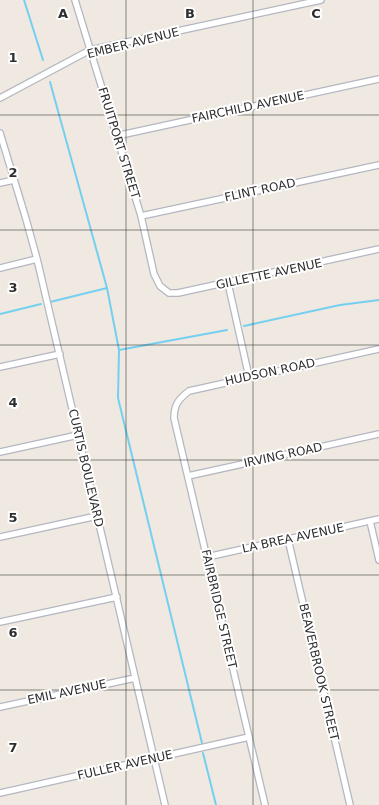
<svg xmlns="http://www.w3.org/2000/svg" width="379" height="805" font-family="'DejaVu Sans',sans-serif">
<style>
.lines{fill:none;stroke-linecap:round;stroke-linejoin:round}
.stream{stroke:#75cff0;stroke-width:2}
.street-casing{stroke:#b4b7c1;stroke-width:8}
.street{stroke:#fff;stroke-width:5.5}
.grid{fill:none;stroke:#2e2e2e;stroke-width:1;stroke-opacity:0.55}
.labels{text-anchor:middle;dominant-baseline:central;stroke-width:4;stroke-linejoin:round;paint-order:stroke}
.street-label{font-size:12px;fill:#2e2e2e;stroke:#fff}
.grid-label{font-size:13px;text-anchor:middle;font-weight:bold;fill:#2e2e2e;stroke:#fff;stroke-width:4;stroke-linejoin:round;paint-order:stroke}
</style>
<rect width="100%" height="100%" fill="#efe9e1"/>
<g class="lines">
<path class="stream" d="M24,0L43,60
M50,82L107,288L119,350L118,398L202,743
M50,302L107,288
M0,314L41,304
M244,326L340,305L379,300
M119,350L227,330
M203,753L216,805"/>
<g class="street-casing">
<path id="street" d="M75,0L141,216L154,274L160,286L169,293H178L379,249
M0,98L90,50L321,0
M0,133L26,219L37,259L165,805
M116,136L379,79
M0,183L14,180
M141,216L379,165
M0,268L37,259
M228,283L249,377
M0,367L60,354
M0,452L78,435
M188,476L379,434
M370,521L379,560
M0,537L97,516
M288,539L350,805
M207,557L379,519
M0,622L117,597
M0,707L135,678
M0,793L249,737
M265,805L174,418C174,404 179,399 189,391L379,349"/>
</g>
<use href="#street" class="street"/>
</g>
<path class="grid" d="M126,0V805M253,0V805M0,115H379M0,230H379M0,345H379M0,460H379M0,575H379M0,690H379"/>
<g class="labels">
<g class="street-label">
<text transform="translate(133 43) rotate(-14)">EMBER AVENUE</text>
<text transform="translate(248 107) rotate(-12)">FAIRCHILD AVENUE</text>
<text transform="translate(119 143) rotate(73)">FRUITPORT STREET</text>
<text transform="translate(260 190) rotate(-12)">FLINT ROAD</text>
<text transform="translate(269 274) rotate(-12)">GILLETTE AVENUE</text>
<text transform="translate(270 372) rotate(-12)">HUDSON ROAD</text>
<text transform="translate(283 455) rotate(-12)">IRVING ROAD</text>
<text transform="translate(86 468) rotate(77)">CURTIS BOULEVARD</text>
<text transform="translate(293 538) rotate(-12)">LA BREA AVENUE</text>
<text transform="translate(219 609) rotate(77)">FAIRBRIDGE STREET</text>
<text transform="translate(319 672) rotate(77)">BEAVERBROOK STREET</text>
<text transform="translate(67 692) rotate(-12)">EMIL AVENUE</text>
<text transform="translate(125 765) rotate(-13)">FULLER AVENUE</text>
</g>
</g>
<g class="grid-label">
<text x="63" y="18">A</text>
<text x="190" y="18">B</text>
<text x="316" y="18">C</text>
<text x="13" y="62">1</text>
<text x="13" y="177">2</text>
<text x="13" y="292">3</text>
<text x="13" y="407">4</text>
<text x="13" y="522">5</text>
<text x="13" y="637">6</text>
<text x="13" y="752">7</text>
</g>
</svg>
